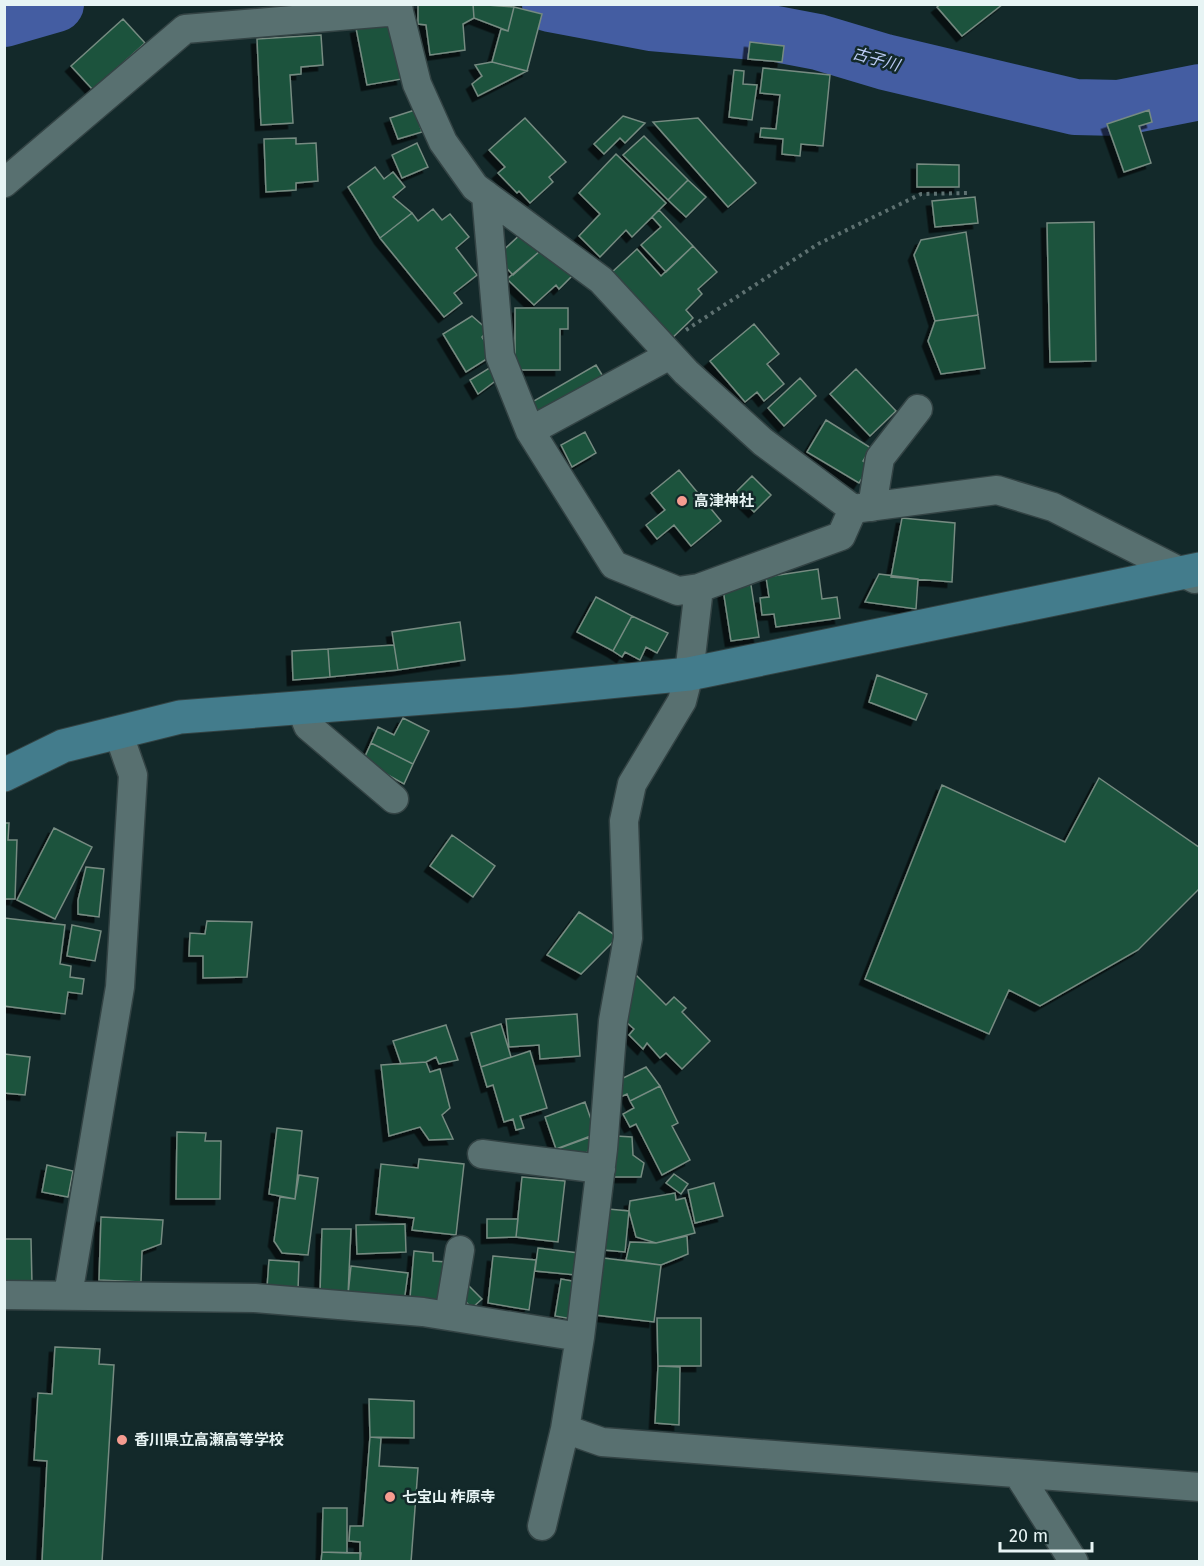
<svg xmlns="http://www.w3.org/2000/svg" width="1204" height="1566" font-family="'Fira Sans','Noto Sans JP',sans-serif">
<style>
.lines{fill:none;stroke-linecap:round;stroke-linejoin:round}
.river{stroke:#445da2;stroke-width:56}
.building{fill:#1a533e;stroke:#768b81;stroke-width:1.5;filter:url(#shadow)}
.street-casing{stroke:#334344;stroke-width:31}
.secondary-casing{stroke:#334344;stroke-width:35}
.path{stroke:#5e7171;stroke-width:4;stroke-dasharray:3 4.5;stroke-linecap:butt}
.street{stroke:#587070;stroke-width:28}
.secondary{stroke:#437c8c;stroke-width:33}
.poi-dot{fill:#f59c90;stroke:#13292a;stroke-width:2}
.labels{text-anchor:middle;dominant-baseline:central;stroke-width:5;stroke-linejoin:round;paint-order:stroke}
.poi-label{font-size:15px;font-weight:bold;fill:#e7f4f4;stroke:#13292a;text-anchor:start}
.water-label{font-size:16px;font-style:italic;fill:#bbcbf3;stroke:#13292a}
</style>
<defs>
<filter id="shadow"><feDropShadow dx="-5.5" dy="5.5" stdDeviation="0" flood-color="#0009"/></filter>
</defs>
<rect width="100%" height="100%" fill="#13292a"/>
<g class="lines">
<path class="river" d="M550,4L651,23L776,34L818,42L885,62L1075,107L1119,108L1200,92
M4,19L56,4"/>
</g>
<path class="building" d="M418,4H473L474,18L463,24L465,50L430,55L426,25L418,24Z
M473,4L514,7L508,31L474,18Z
M941,4H1003L962,36L937,7Z
M514,7L542,14L527,71L492,62L501,29L508,31Z
M123,19L145,43L93,90L71,66Z
M392,21L402,79L367,85L356,28Z
M321,35L323,65L301,67V74L290,75L293,123L261,125L257,39Z
M750,42L784,46L782,62L748,59Z
M492,62L527,71L478,96L472,84L482,76L475,65Z
M763,68L830,75L823,146L801,144L800,156L782,154L783,139L760,137L761,128L776,129L780,95L760,93Z
M734,70L744,71L743,84L757,85L752,120L729,117Z
M415,110L422,132L398,139L390,118Z
M1149,110L1152,122L1139,126L1151,163L1124,172L1107,124Z
M623,116L645,123L625,143L620,138L604,154L594,144Z
M525,118L566,162L549,177L553,182L530,203L519,191L517,193L498,173L505,167L489,150Z
M698,118L756,183L728,207L653,122Z
M644,136L688,180L668,200L623,155Z
M296,138V144L316,143L318,181L296,183V190L266,192L264,139Z
M417,143L428,167L402,178L392,155Z
M616,154L666,203L632,237L626,230L600,257L579,236L600,214L579,193Z
M917,164L959,165V187H917Z
M375,167L384,179L393,172L405,187L393,197L412,213L380,238L348,187Z
M688,180L706,197L686,217L668,200Z
M975,197L978,223L935,227L932,201Z
M433,209L442,220L450,214L469,237L456,248L477,275L454,293L462,303L444,317L380,238L412,213L418,221Z
M659,210L693,246L666,272L641,245L661,227L652,217Z
M1094,222L1096,361L1050,362L1047,223Z
M523,232L540,251L513,275L496,257Z
M966,232L978,315L935,321L914,255L921,240Z
M693,246L717,272L698,289L702,294L686,310L693,318L670,340L610,274L637,249L661,276Z
M540,251L573,275L559,289L556,285L534,305L507,279Z
M515,308H568V329H560V370H515Z
M978,315L985,368L941,374L928,341L935,321Z
M472,316L488,330L482,337L493,355L466,372L443,334Z
M754,324L779,354L767,364L784,384L764,401L757,392L745,402L710,361Z
M596,365L607,383L537,423L527,405Z
M491,367L498,379L478,394L470,380Z
M856,369L896,411L870,436L830,394Z
M800,378L816,396L784,426L768,408Z
M826,420L871,448L863,461L870,466L859,483L807,452Z
M585,432L596,453L572,467L561,445Z
M679,470L721,521L691,546L674,525L657,539L646,525L665,510L651,493Z
M752,476L771,495L754,512L735,493Z
M902,518L955,523L952,582L891,577Z
M818,569L822,599L837,597L840,618L776,627L774,614L762,615L760,598L769,597L766,577Z
M879,574L918,579L916,609L865,602Z
M751,585L759,637L731,641L723,589Z
M596,597L632,616L613,651L577,632Z
M632,616L668,633L657,653L646,647L640,660L625,652L622,657L613,651Z
M460,622L465,660L398,670L392,632Z
M394,645L398,670L330,677L328,649Z
M328,649L330,677L293,680L292,651Z
M877,675L927,694L916,720L869,702Z
M403,718L429,731L413,764L371,743L378,727L394,735Z
M371,743L413,764L404,784L363,761Z
M1099,778L1200,848V888L1138,950L1040,1006L1009,990L989,1034L865,979L942,785L1065,842Z
M4,823H9L8,840H17L15,899H4Z
M54,828L92,847L55,919L17,900Z
M452,835L495,866L473,897L430,866Z
M86,867L104,869L99,917L78,914V900Z
M579,912L618,937L581,974L547,955Z
M4,918L65,925L60,964L71,966L70,977L84,979L82,994L68,992L65,1014L4,1006Z
M207,921L252,922L247,977L203,978V956H189L190,933L205,934Z
M72,925L101,931L95,961L67,956Z
M636,975L666,1005L674,997L686,1008L682,1012L710,1041L682,1069L666,1053L660,1058L647,1043L643,1049L629,1035L634,1029L623,1019Z
M577,1014L580,1056L540,1059L539,1045L509,1047L506,1019Z
M501,1024L511,1057L481,1067L471,1033Z
M446,1025L458,1060L439,1064L436,1057L426,1062L401,1064L393,1041Z
M530,1051L547,1108L520,1116L524,1128L516,1130L513,1119L504,1122L493,1085L487,1087L481,1067Z
M4,1054L30,1057L25,1095L4,1093Z
M426,1062L430,1072L440,1069L450,1108L442,1115L453,1139L429,1140L420,1127L389,1136L381,1065Z
M646,1067L660,1086L630,1101L627,1094L618,1098L621,1079Z
M660,1086L678,1123L672,1126L690,1160L662,1175L636,1124L630,1127L623,1114L634,1108L630,1101Z
M585,1102L596,1134L556,1149L545,1117Z
M277,1128L302,1131L295,1199L269,1194Z
M177,1132L206,1133L205,1141H221L220,1199H176Z
M616,1136L632,1137L633,1155L644,1163L641,1177H614Z
M590,1137L594,1150L564,1160L560,1148Z
M419,1159L464,1164L456,1235L412,1230L414,1218L376,1214L381,1164L418,1168Z
M47,1165L73,1171L68,1197L42,1192Z
M674,1174L688,1184L681,1194L666,1183Z
M299,1175L318,1178L308,1255L282,1253L274,1241L280,1197L295,1199Z
M522,1177L565,1181L558,1242L516,1237Z
M714,1183L723,1216L695,1223L688,1190Z
M675,1193L676,1200L685,1198L695,1233L656,1243L636,1237L629,1211L630,1201Z
M608,1209L629,1211L625,1252L604,1250Z
M101,1217L163,1220L161,1244L142,1251L141,1282L99,1280Z
M487,1219H518L516,1237L487,1238Z
M405,1224L406,1252L357,1254L356,1225Z
M322,1229H351L348,1295L320,1293Z
M687,1236L688,1254L661,1265L626,1260L630,1242L656,1243Z
M4,1239H31L32,1284H4Z
M538,1248L579,1253L576,1275L535,1271Z
M414,1251L433,1253V1261L447,1262L444,1301L410,1298Z
M493,1256L536,1260L529,1310L488,1303Z
M603,1258L661,1265L654,1322L595,1315Z
M269,1260L299,1262L298,1290L267,1288Z
M351,1266L408,1273L404,1302L348,1295Z
M561,1279L578,1282L572,1319L555,1316Z
M469,1286L482,1299L472,1308L459,1295Z
M657,1318H701V1366H658Z
M55,1347L100,1349L99,1364L114,1365L102,1562H42L47,1461L34,1460L38,1393L52,1394Z
M658,1366L680,1367L679,1425L655,1423Z
M369,1399L414,1401V1438L370,1437Z
M370,1437L381,1438L379,1466L418,1468L411,1562H360V1542L349,1541L350,1526H363Z
M323,1508H347V1553L322,1552Z
M322,1552L361,1553L360,1562H321Z"/>
<g class="lines">
<g class="street-casing">
<path id="street" d="M397,4L417,84L443,142L475,187L601,280L686,372L763,442L853,509L997,490L1053,507L1195,579
M4,183L185,29L399,11
M486,195L500,356L530,431L614,565L678,591L699,588
M530,431L670,355
M872,507L880,458L918,409
M301,708L308,726L394,799
M482,1154L601,1169
M4,1295L255,1298L423,1312L580,1337L565,1429L602,1442L1200,1487
M68,1295L120,987L133,775L118,732
M449,1316L460,1250
M580,1337L603,1149L613,1021L628,938L624,821L632,784L682,701L689,674L699,588L841,536L853,509
M1018,1474L1074,1562
M542,1526L565,1429"/>
</g>
<g class="secondary-casing">
<path id="secondary" d="M4,775L63,746L180,717L517,691L689,674L1200,569"/>
</g>
<path class="path" d="M686,330L818,244L921,194L969,193"/>
<use href="#street" class="street"/>
<use href="#secondary" class="secondary"/>
</g>
<g class="poi-dot">
<circle cx="682" cy="501" r="6"/>
<circle cx="122" cy="1440" r="6"/>
<circle cx="390" cy="1497" r="6"/>
</g>
<g class="labels">
<g class="poi-label">
<text x="694" y="501">高津神社</text>
<text x="134" y="1440">香川県立高瀬高等学校</text>
<text x="402" y="1497">七宝山 柞原寺</text>
</g>
<g class="water-label">
<text transform="translate(876 59) rotate(16)">古子川</text>
</g>
</g>
<rect width="1204" height="1566" fill="none" stroke="#e7f4f4" stroke-width="12"/>
<path d="M1000 1542v9h92v-9" fill="none" stroke="#e7f4f4" stroke-width="3"/>
<text x="1009" y="1542" font-size="18" fill="#e7f4f4" stroke="#13292a" stroke-width="4.5" paint-order="stroke">20 m</text>
</svg>
